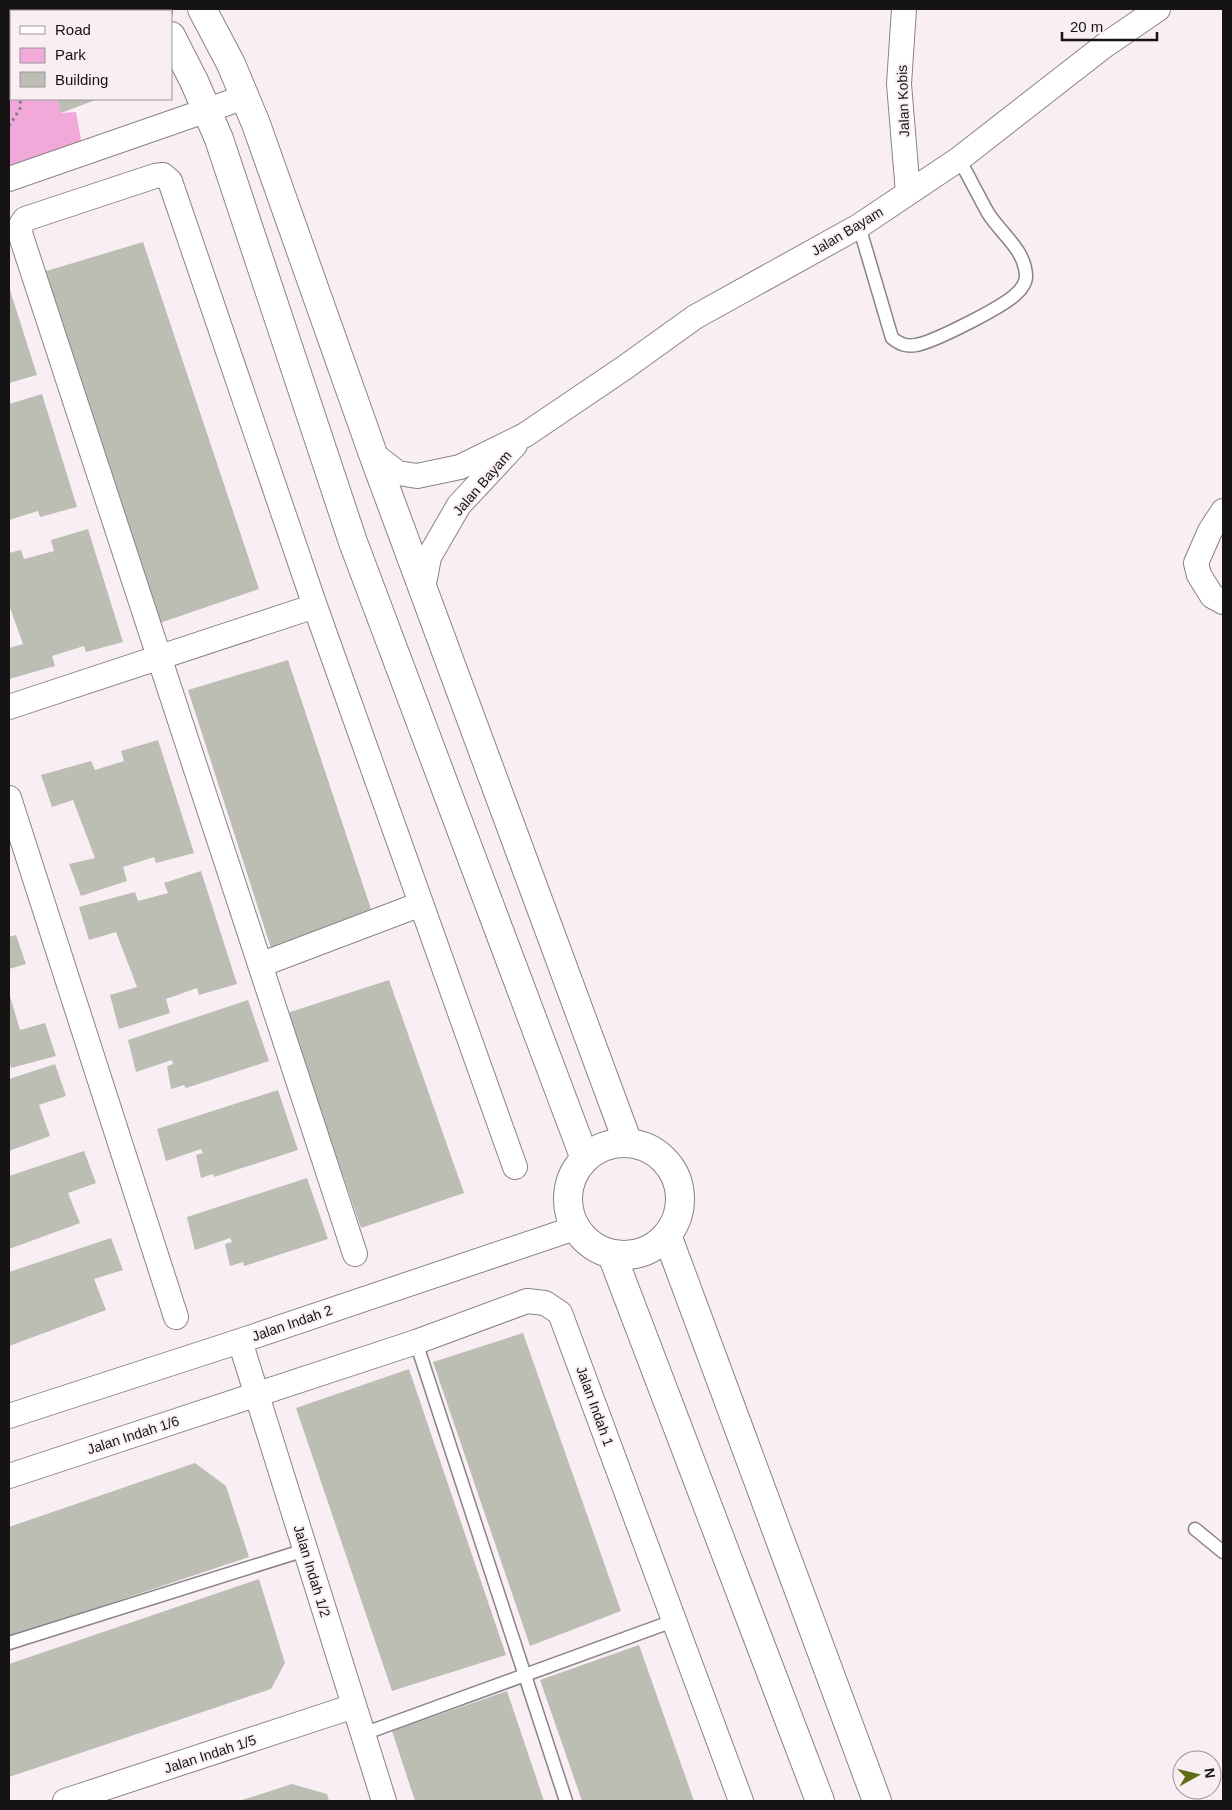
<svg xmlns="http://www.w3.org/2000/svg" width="1232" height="1810" font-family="Helvetica,sans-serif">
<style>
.green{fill:#f0a9d8}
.building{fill:#bcbeb4}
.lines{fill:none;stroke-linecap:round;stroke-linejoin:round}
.lane-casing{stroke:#8b8288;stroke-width:15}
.street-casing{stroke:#8b8288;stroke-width:26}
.secondary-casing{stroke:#8b8288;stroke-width:30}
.path{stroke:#827c80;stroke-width:3;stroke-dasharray:2.5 4;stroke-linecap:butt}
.lane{stroke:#fff;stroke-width:12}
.street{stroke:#fff;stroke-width:24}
.secondary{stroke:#fff;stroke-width:28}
.labels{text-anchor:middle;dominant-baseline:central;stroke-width:4;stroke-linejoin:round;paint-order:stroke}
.street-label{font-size:14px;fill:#161315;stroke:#f8eef4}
</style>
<rect width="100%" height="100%" fill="#f8eef4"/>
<path class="green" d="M9,9H96L90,11H11V99H57L61,113L76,112L82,146L9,175Z"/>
<path class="building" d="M57,99H98L61,113Z
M143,242L259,589L157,624L43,272Z
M9,287L37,375L9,383Z
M42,394L77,507L40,517L38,511L9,520V404Z
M88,529L123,642L86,652L84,646L52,656L55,666L9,679V648L23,644L9,605V553L21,550L24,559L54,551L51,540Z
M288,660L372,912L271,948L188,690Z
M158,740L194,853L156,863L154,857L123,867L127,881L81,896L69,864L95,858L73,800L52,807L41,775L91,761L95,770L124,761L121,751Z
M201,871L237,984L199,995L197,988L166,999L170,1013L119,1029L110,995L137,987L116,932L89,940L79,907L135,892L138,901L168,893L164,883Z
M16,935L26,964L9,969V937Z
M389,980L464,1193L361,1228L287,1013Z
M9,993L20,1030L45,1023L56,1056L11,1068L9,1059Z
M248,1000L269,1061L186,1088L184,1085L171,1089L167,1066L173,1064L172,1060L136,1072L128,1040Z
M55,1064L66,1096L39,1105L50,1136L9,1151V1079Z
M278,1090L298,1150L214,1177L213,1174L201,1178L196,1155L203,1153L201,1149L166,1161L157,1129Z
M84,1151L96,1183L68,1193L80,1223L9,1249V1176Z
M307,1178L328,1239L244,1266L243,1262L230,1266L225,1244L232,1242L230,1238L195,1250L187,1217Z
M111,1238L123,1270L94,1279L106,1310L9,1346V1272Z
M523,1333L621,1611L530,1646L433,1362Z
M409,1369L506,1655L392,1691L296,1408Z
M195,1463L226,1486L249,1557L9,1637V1527Z
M259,1579L285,1663L271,1689L9,1777V1664Z
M639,1645L694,1801H582L540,1680Z
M507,1691L544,1801H415L392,1731Z
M292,1784L327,1794L329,1801H239Z"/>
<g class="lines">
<g class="lane-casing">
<path id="lane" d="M859,226L892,338C900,344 906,347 916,345C934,342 1005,306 1017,293C1021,290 1026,282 1026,277C1026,250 1001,234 988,213C978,195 969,177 959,159
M416,1342L566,1801
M1195,1529L1223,1552
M9,1643L305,1550
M363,1734L673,1621"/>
</g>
<g class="street-casing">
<path id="street" d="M904,9L899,84L908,193
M9,179L245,97
M373,454L398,473L417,476L460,467L525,435L624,368L695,317L859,226L959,159L1104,46L1158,9
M1223,511L1210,531L1196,563L1199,575L1212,596L1223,602
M423,589L429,557L459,505L515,445
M9,707L315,606
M9,798L176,1317
M260,965L421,904
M355,1254L20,233L21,225L25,219L155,176L163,175L170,181L315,606L515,1167
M240,1341L384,1801
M9,1416L240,1341L575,1228
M9,1476L416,1342L527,1301L545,1303L560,1313L741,1801
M65,1801L354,1706"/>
</g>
<g class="secondary-casing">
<path id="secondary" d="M157,9L158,11
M202,9L231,64L256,124L373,454L628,1143
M171,36L194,81L219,139L353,542L585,1159
M568 1199a56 56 0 1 1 112 0a56 56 0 1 1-112 0Z
M667,1235L877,1801
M612,1255L820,1801"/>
</g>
<path class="path" d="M9,71L11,74
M9,126L21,107L20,99"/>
<use href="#lane" class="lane"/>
<use href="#street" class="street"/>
<use href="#secondary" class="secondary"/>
</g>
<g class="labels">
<g class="street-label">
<text transform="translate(903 101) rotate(-92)">Jalan Kobis</text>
<text transform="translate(847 231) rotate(-31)">Jalan Bayam</text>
<text transform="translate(482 483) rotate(-49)">Jalan Bayam</text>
<text transform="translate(292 1323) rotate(-19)">Jalan Indah 2</text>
<text transform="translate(595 1406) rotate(70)">Jalan Indah 1</text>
<text transform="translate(133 1435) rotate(-18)">Jalan Indah 1/6</text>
<text transform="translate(312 1571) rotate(73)">Jalan Indah 1/2</text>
<text transform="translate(210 1754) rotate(-18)">Jalan Indah 1/5</text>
</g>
</g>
<rect width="1232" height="1810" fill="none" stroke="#161315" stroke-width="20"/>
<rect x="10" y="10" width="162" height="90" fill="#f8eef4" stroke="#9e969b"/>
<rect x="20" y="26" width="25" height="8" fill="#ffffff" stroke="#9e969b"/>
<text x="55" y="35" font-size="15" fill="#161315">Road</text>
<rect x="20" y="48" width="25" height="15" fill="#f0a9d8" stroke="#9e969b"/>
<text x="55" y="60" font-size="15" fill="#161315">Park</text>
<rect x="20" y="72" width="25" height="15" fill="#bcbeb4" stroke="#9e969b"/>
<text x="55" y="85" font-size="15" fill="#161315">Building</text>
<g transform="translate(1197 1775) rotate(82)"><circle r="24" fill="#f8eef4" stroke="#9e969b"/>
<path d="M0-4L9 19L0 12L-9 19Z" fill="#616d16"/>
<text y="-8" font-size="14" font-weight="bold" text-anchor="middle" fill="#161315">N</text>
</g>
<path d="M1062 32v8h95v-8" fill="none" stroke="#161315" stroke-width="2.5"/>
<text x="1070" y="32" font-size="15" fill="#161315" stroke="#f8eef4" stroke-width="4" paint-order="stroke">20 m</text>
</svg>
